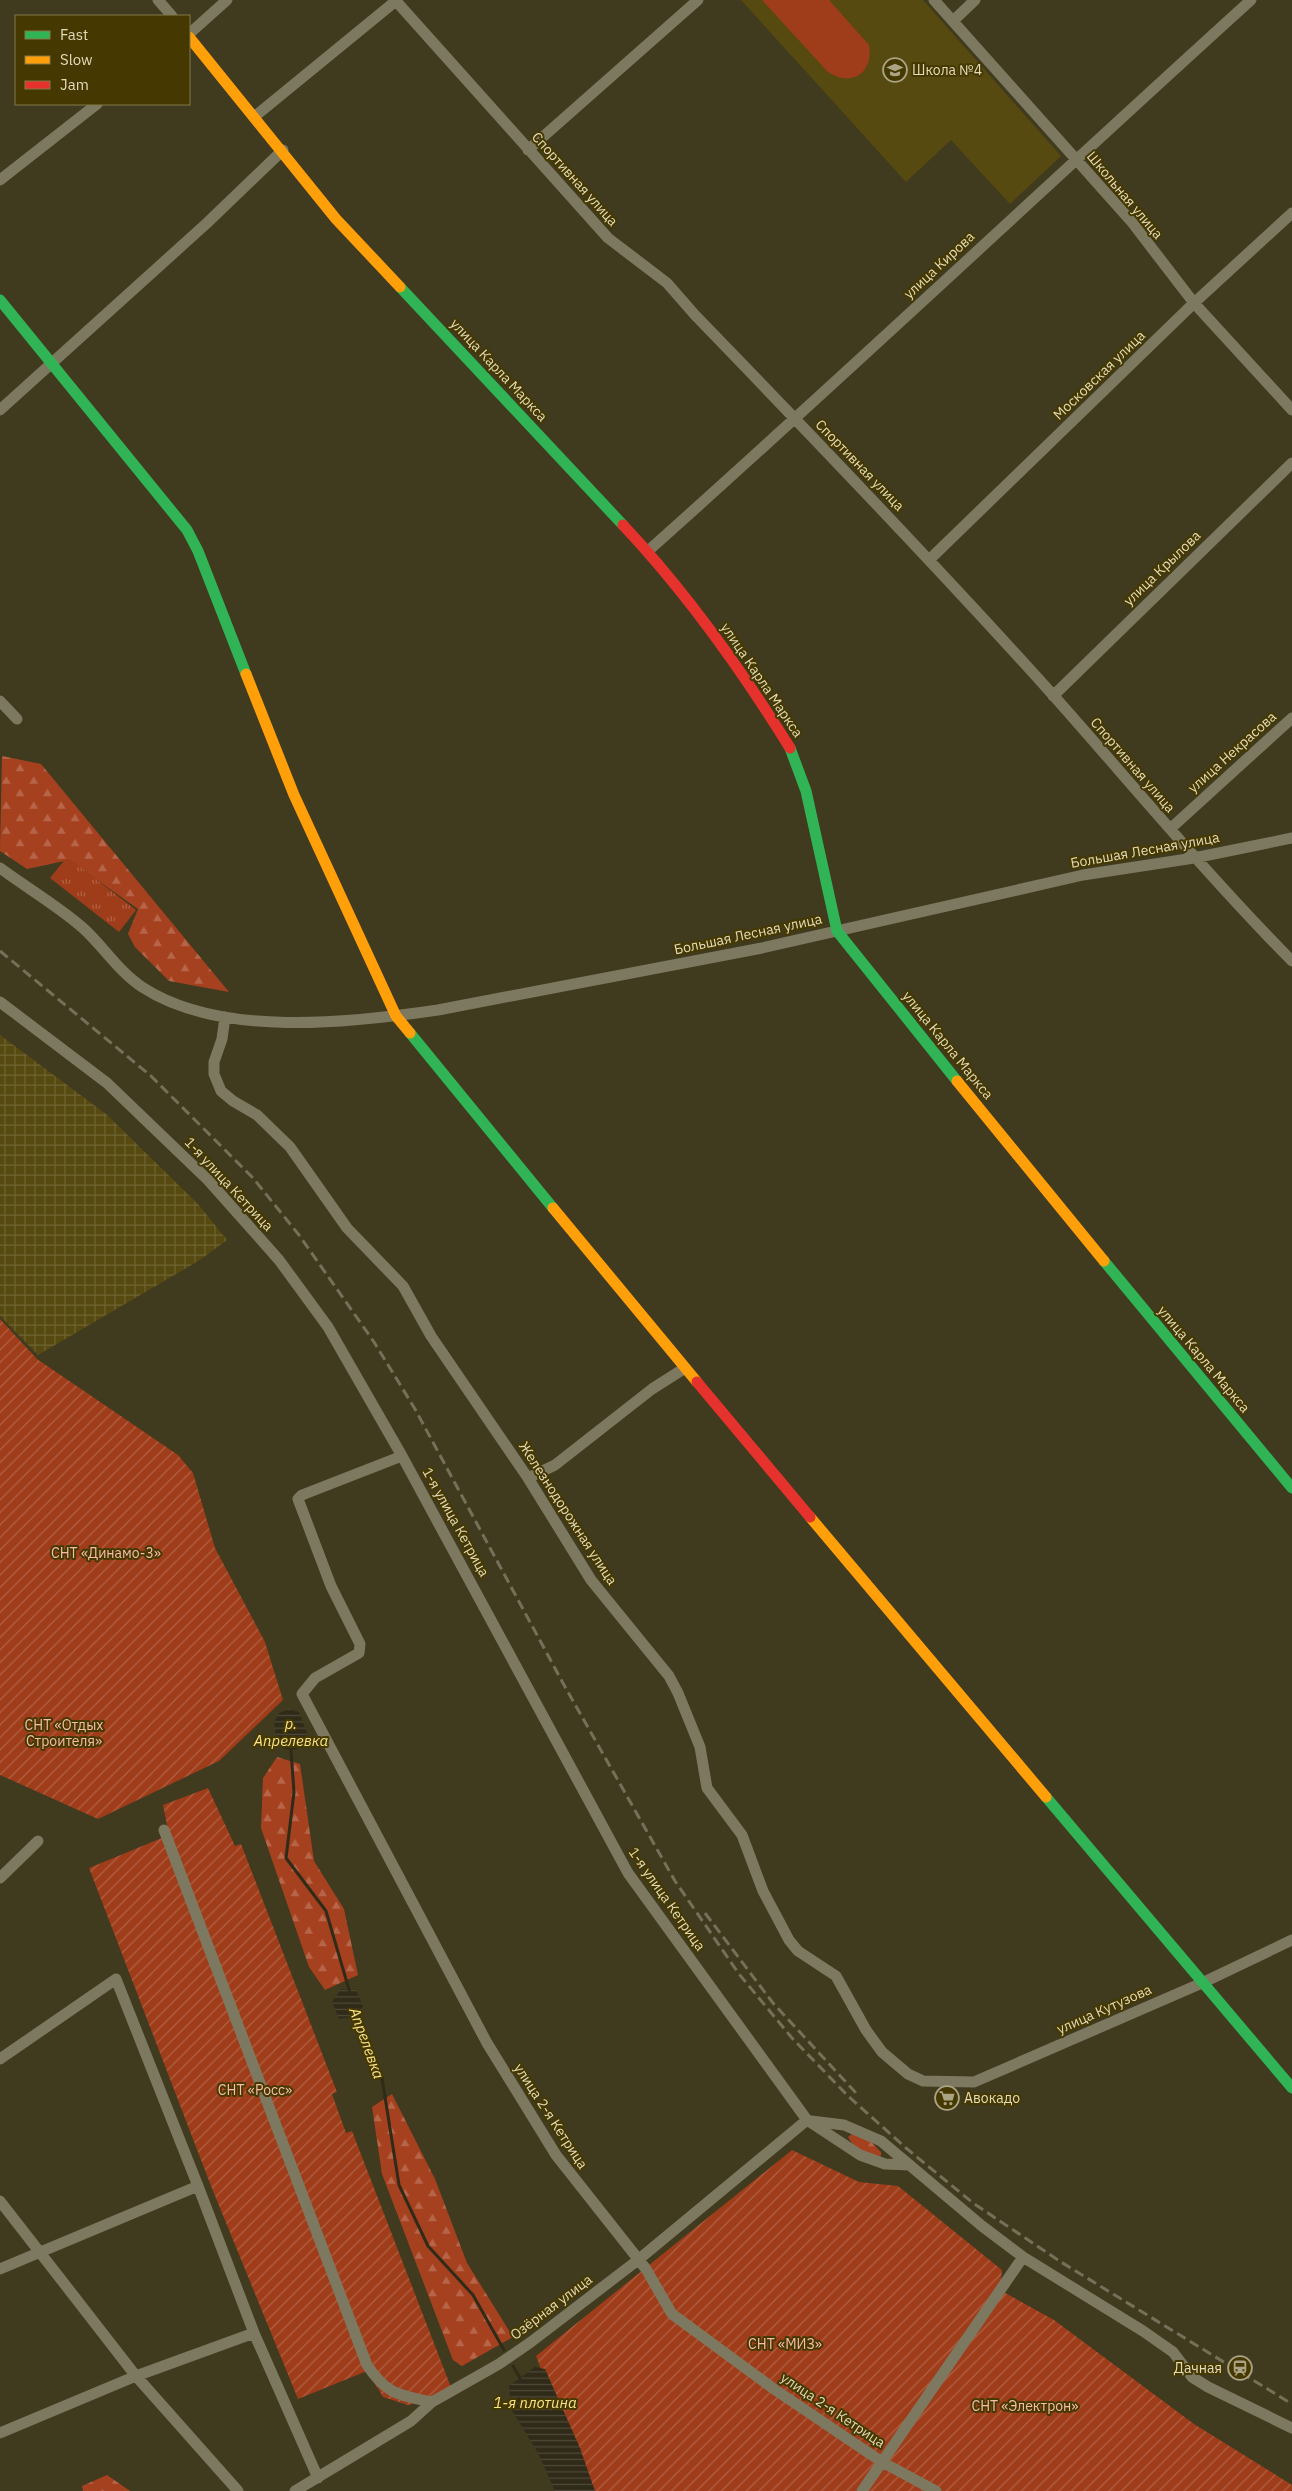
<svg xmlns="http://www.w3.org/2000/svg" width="1292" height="2491" font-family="'IBM Plex Sans',sans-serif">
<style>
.built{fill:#564a11}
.industrial{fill:url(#industrial-grid)}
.forest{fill:url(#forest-firs)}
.park{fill:url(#park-tufts)}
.garden{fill:url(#garden-furrows)}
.pitch{fill:#9f3c1a}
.water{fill:url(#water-rules)}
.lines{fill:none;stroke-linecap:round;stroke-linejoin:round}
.stream{stroke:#302b18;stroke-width:3}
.street{stroke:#7d7860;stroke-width:11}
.fast{stroke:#30b455;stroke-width:11}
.slow{stroke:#ff9f0a;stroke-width:11}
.jam{stroke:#e5322d;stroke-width:11}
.rail{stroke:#75705a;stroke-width:3;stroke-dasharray:10 5;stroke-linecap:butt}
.labels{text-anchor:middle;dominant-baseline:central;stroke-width:4;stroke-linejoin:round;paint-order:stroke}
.poi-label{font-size:14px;fill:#e3dbbb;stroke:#453901;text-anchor:start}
.street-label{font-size:14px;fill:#e3dbbb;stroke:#453901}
.park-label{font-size:14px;fill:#f9bcaa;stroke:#453901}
.water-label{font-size:15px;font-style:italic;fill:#f8e389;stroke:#453901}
</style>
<defs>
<pattern id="industrial-grid" width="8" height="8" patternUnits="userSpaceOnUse" patternTransform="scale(1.25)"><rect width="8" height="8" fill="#564a11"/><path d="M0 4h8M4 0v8" fill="none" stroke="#6e6432"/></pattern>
<pattern id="forest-firs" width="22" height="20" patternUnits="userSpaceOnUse" patternTransform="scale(1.25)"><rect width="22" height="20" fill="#a64120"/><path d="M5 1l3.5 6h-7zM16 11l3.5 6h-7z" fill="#b66549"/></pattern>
<pattern id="park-tufts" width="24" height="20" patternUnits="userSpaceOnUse" patternTransform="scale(1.25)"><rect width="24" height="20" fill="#9f3c1a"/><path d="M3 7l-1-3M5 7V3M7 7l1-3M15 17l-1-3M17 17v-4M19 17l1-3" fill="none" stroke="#b16144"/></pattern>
<pattern id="garden-furrows" width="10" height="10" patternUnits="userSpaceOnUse" patternTransform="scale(1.25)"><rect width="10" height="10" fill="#9f3c1a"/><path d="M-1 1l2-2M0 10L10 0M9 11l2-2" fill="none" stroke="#b16144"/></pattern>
<pattern id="water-rules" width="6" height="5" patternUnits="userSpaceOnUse" patternTransform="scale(1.25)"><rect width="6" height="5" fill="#302b18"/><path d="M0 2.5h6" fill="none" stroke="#4e4938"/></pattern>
</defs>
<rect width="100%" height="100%" fill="#403a1e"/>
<path class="built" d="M741,0H923L1061,156L1010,204L951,140L906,182Z"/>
<path class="industrial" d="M0,1035L106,1114L198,1204L227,1240L200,1260L38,1355L0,1316Z"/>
<path class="forest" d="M2,756L41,764L229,992L169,981L135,947L128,934L138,909L69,860L27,869L0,851Z
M277,1757L300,1764L314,1861L344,1909L358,1975L325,1990L309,1967L261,1828L263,1778Z
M392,2094L435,2179L467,2263L513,2337L462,2366L453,2360L382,2174L372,2107Z
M855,2132L868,2139L881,2152V2156C866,2157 855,2150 848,2137Z
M107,2475L130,2491H83L82,2486Z"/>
<path class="park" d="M67,857L136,910L119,932L50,878Z"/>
<path class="garden" d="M0,1319L37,1359L178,1455L193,1473L215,1548L265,1642L283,1700L219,1761L98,1819L0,1775Z
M208,1788L235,1846L241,1844L337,2092L332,2094L346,2133L352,2131L454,2395L408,2405L383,2397L367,2371L298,2399L211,2186L89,1868L169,1835L163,1805Z
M792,2150L859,2182L898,2186L1002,2270L1000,2290L1054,2320L1194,2424L1292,2485V2491H587L536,2356Z"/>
<path class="pitch" d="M762,0H829L869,45C874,74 850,88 827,71Z"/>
<path class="water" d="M289,1709L299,1712L308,1736C304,1752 289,1752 277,1746L274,1722L279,1713Z
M341,1989L356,1990L363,2006L358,2016L339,2019L332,2002Z
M535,2367L545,2369L580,2448L595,2491H555L538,2453L511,2409L509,2386Z"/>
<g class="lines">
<path class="stream" d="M291,1751L294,1792L286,1858L326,1911L350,1993
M356,2013L382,2078L399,2185L428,2246L473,2295L504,2350
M513,2366L520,2378"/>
<path class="street" d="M158,0L172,16
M934,0L1131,221L1194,303L1292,410
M396,1L608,238L667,283L695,315C816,440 937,566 1053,695C1132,784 1208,876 1292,961
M953,21L975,0
M189,34L227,0
M254,117L397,0
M528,150L698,0
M0,180L97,104
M0,410L207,223L283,150
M648,551C851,370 1049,183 1251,0
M929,560L1194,303L1292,213
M1053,696L1292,463
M0,701L17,719
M1170,829L1292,718
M0,868C27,888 58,906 83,928C103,946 119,972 142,987C220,1038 350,1023 438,1010L762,948L1083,875L1194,858L1292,838
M0,1002L107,1083L208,1180L279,1260L328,1327L402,1456L628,1873L807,2120L860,2155L885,2164L910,2165
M225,1017L222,1039L214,1062V1074L221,1091L233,1101L257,1115L290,1147L347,1228L403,1286L431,1336L528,1478L591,1580L669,1676L678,1693L700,1747L707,1788L742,1835L763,1891L789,1940L798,1951L836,1976L866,2030L882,2052L908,2074L923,2081L974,2082L1202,1983L1292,1940
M402,1456L302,1495L298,1499L331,1586L360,1644L359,1653L315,1678L302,1694L487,2043L556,2155L646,2269L672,2314L774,2389L882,2462L936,2491
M528,1478L555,1465L652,1389L685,1368
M164,1830L367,2365C387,2395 399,2395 432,2402
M0,1878L38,1841
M0,2059L116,1979L198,2186L254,2333L318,2478
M811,2121L844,2125L881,2141L982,2226L1023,2257L1143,2331L1173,2352L1192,2377L1208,2387L1292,2428
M0,2201L136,2376L238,2491
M0,2269L198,2186
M0,2433L136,2376L254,2333
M295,2491L411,2421L432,2402L499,2364L531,2342L638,2260L807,2120
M862,2491L1023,2257"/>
<path class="fast" d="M400,287L623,525
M0,300L187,530L198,551L246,674
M790,748L806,791L837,931L957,1081
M410,1033L553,1208
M1104,1261L1292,1488
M1046,1797L1292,2088"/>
<path class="slow" d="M189,37L336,219L400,287
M246,674L294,795L396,1016L410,1033
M957,1081L1104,1261
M553,1208L697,1382
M810,1517L1046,1797"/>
<path class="jam" d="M623,525C687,593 741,669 790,748
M697,1382L810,1517"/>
<path class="rail" d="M0,951L151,1076L253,1178L299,1235L374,1342L415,1409L564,1685L675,1881L739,1974L792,2038L848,2096L906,2148L973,2203L1061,2262L1292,2404
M705,1913L773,2003L856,2093"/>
</g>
<defs>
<g id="school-ring" transform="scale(1.25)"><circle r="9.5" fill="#453901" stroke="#aaa384" stroke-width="1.5"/><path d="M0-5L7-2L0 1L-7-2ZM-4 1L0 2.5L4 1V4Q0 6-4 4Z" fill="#aaa384"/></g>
<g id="supermarket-ring" transform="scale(1.25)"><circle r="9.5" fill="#453901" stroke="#aaa384" stroke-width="1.5"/><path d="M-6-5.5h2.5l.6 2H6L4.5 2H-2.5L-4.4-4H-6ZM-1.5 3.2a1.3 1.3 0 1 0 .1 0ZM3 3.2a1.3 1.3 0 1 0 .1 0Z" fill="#aaa384"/></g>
<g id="station-ring" transform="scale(1.25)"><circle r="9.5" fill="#453901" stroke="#aaa384" stroke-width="1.5"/><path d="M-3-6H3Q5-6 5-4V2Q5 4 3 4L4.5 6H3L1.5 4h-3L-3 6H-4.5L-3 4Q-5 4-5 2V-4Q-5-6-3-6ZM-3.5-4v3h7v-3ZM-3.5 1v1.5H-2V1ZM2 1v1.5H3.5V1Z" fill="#aaa384"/></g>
</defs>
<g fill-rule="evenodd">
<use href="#school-ring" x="895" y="70"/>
<use href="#supermarket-ring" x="947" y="2098"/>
<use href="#station-ring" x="1240" y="2368"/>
</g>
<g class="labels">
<g class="poi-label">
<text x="912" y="70">Школа №4</text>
<text x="964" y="2098">Авокадо</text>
<text x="1222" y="2368" text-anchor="end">Дачная</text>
</g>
<g class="street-label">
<text transform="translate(575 179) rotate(48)">Спортивная улица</text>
<text transform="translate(1125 195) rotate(50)">Школьная улица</text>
<text transform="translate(939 265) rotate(-43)">улица Кирова</text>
<text transform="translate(499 370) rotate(47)">улица Карла Маркса</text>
<text transform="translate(1099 375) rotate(-44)">Московская улица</text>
<text transform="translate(860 465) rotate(46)">Спортивная улица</text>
<text transform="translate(1162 568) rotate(-44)">улица Крылова</text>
<text transform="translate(762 680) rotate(56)">улица Карла Маркса</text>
<text transform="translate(1232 752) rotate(-42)">улица Некрасова</text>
<text transform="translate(1133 765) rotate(49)">Спортивная улица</text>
<text transform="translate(1145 850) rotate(-10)">Большая Лесная улица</text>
<text transform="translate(748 934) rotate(-12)">Большая Лесная улица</text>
<text transform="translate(948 1045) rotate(51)">улица Карла Маркса</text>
<text transform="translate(229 1184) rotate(47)">1-я улица Кетрица</text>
<text transform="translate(1204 1359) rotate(50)">улица Карла Маркса</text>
<text transform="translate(568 1513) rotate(57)">Железнодорожная улица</text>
<text transform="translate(456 1522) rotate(61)">1-я улица Кетрица</text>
<text transform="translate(667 1899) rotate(55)">1-я улица Кетрица</text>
<text transform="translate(1104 2009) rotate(-24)">улица Кутузова</text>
<text transform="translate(551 2116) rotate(57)">улица 2-я Кетрица</text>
<text transform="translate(551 2307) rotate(-37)">Озёрная улица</text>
<text transform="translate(833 2410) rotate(34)">улица 2-я Кетрица</text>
</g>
<g class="park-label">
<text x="106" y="1553">СНТ «Динамо-3»</text>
<text x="64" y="1725">СНТ «Отдых<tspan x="64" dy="16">Строителя»</tspan></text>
<text x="255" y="2090">СНТ «Росс»</text>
<text x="785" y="2344">СНТ «МИЗ»</text>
<text x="1025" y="2406">СНТ «Электрон»</text>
</g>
<g class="water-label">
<text x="291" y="1723">р.<tspan x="291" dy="17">Апрелевка</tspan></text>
<text transform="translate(367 2043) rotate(70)">Апрелевка</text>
<text x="535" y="2402">1-я плотина</text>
</g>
</g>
<rect x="15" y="15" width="175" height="90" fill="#453901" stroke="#847a4b"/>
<rect x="25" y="31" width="25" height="8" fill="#30b455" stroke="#847a4b"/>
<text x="60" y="40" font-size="15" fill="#e3dbbb">Fast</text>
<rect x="25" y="56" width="25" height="8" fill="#ff9f0a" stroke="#847a4b"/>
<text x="60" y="65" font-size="15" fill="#e3dbbb">Slow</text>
<rect x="25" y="81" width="25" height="8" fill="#e5322d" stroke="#847a4b"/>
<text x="60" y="90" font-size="15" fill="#e3dbbb">Jam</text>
</svg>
